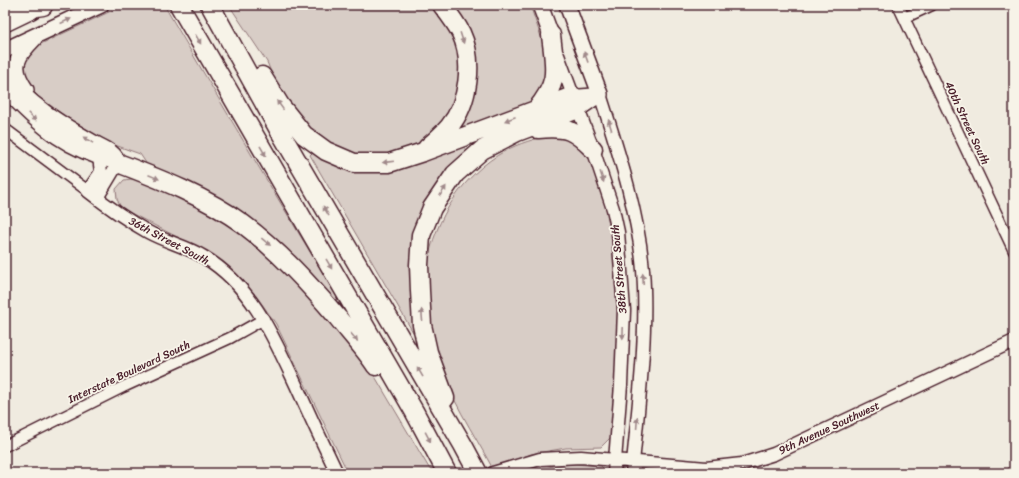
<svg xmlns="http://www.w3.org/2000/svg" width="1019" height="478" font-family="Sriracha,sans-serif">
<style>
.grass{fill:#d8cdc6;stroke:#917678}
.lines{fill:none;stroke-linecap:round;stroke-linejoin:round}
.minor-casing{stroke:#4a1f2b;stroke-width:13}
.tertiary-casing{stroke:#4a1f2b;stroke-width:15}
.primary-casing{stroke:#4a1f2b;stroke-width:18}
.motorway-casing{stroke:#4a1f2b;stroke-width:21}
.minor{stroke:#f7f3e8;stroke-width:10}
.tertiary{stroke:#f7f3e8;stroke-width:12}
.primary{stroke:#f7f3e8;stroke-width:15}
.motorway{stroke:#f7f3e8;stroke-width:18}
.oneway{fill:#a0898a}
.labels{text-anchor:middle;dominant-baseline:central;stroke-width:3.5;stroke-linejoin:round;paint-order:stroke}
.street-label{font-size:11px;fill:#4a1f2b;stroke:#f7f3e8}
</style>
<rect width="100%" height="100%" fill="#f0ebe0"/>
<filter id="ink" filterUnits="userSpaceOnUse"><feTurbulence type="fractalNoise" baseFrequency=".025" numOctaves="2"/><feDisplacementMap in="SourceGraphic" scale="8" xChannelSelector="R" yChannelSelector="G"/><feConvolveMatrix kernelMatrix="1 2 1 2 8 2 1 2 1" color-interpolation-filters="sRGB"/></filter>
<g filter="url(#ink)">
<path class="grass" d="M124,5H164L254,159L347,313L344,317L312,278L150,169L140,154L112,144L69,119L39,97L24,82L22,60L32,48Z
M229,5H432L449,23L458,40L462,80L448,120L411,150L390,157L346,154L307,129L279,92L267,62Z
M449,5H530L548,57L549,76L540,99L460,133L455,128L468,105Z
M550,135L565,136L589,154L606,205L611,230L617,258L620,307L611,437L601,447L566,448L531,454L493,469C473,432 448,395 436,355C433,347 433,337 431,328C428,308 423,286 427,265C435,219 463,174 505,151C519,143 535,139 550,135Z
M461,145L470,153L426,210L419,332L414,334L310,155L314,151L338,164Z
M138,178L226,217L280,260L367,363L432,473H348L276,324L257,297L237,275L208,253L121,208L117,199L116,189L124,180Z
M573,464L601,466L608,473H524L553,466Z"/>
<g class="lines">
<g class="minor-casing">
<path id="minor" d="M898,5L1014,251
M904,18L932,5
M5,129L88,191
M5,446L123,387L230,338L264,319"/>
</g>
<g class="tertiary-casing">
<path id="tertiary" d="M558,55L593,149L613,209L618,232L624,310L621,385L614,473
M573,96L600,94C618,151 638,210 643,270C648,334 638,409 632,473
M99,157L101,172L88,191C107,206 127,220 148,232C166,242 186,246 204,257C252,286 273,336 296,385C309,414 323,444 337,473
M97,198L118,163
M493,473L540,459L581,457L706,468L742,464L774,454L1014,341"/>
</g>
<g class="primary-casing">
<path id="primary" d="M540,5L551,35
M567,5L600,94L578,109
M5,24L32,11
M5,50L101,5
M5,74C27,104 61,124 92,142C102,148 115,151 118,163
M26,90C10,67 16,57 34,39
M12,96C44,129 68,149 113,161"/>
</g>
<g class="motorway-casing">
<path id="motorway" d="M179,5L414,411L447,473
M210,5L279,130L463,445L478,473
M5,12L43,6
M262,76L280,105L304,135L326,151L354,163H389L423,152L573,96
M536,110C560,81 555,70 551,35
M538,129C567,126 574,130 593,149
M427,148C435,141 443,134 449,127C469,103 474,61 461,33C456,23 449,14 442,5
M118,163C160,179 206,197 243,224C279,251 309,284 338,318C351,334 365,349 376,366
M445,398L428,352L422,325L420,291L419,265L421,235L432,208L455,174L482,150L517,132L578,109"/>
</g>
<use href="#minor" class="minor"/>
<use href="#tertiary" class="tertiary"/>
<use href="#primary" class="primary"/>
<use href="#motorway" class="motorway"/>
</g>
<defs><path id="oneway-solid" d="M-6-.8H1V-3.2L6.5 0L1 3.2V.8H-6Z"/></defs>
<g class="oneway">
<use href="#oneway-solid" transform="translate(66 21) rotate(-25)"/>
<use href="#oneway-solid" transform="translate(462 38) rotate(72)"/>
<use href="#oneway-solid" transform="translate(198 39) rotate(60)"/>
<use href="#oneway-solid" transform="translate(586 57) rotate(-110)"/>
<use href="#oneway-solid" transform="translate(280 105) rotate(-126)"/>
<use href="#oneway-solid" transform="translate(32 117) rotate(45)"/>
<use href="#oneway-solid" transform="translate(510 119) rotate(159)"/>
<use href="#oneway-solid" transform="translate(610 125) rotate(-107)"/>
<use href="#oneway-solid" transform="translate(88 140) rotate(-148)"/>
<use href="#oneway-solid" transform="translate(263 151) rotate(60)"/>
<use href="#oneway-solid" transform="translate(388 162) rotate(173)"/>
<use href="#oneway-solid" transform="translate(154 177) rotate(22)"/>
<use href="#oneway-solid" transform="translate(602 177) rotate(72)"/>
<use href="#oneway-solid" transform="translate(443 191) rotate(-57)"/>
<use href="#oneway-solid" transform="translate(326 211) rotate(-120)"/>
<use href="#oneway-solid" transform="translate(266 242) rotate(39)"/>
<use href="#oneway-solid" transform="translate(329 264) rotate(60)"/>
<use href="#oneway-solid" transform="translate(643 279) rotate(-93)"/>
<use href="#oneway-solid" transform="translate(422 315) rotate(-95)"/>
<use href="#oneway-solid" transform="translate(623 333) rotate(92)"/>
<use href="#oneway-solid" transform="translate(354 337) rotate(50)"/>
<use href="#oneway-solid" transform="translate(420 372) rotate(-120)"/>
<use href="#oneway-solid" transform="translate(637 423) rotate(-86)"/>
<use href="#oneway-solid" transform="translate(428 437) rotate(62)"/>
</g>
</g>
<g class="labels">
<g class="street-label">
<text transform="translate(967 123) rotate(65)">40th Street South</text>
<text transform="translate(169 241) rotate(28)">36th Street South</text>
<text transform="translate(619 269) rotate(-95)">38th Street South</text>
<text transform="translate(129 372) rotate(-25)">Interstate Boulevard South</text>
<text transform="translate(829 428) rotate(-25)">9th Avenue Southwest</text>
</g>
</g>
<rect width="1019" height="478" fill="none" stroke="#f7f3e8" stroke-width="20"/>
<rect x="10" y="10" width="999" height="458" fill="none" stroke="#4a1f2b" stroke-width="1.5" filter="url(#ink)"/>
</svg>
